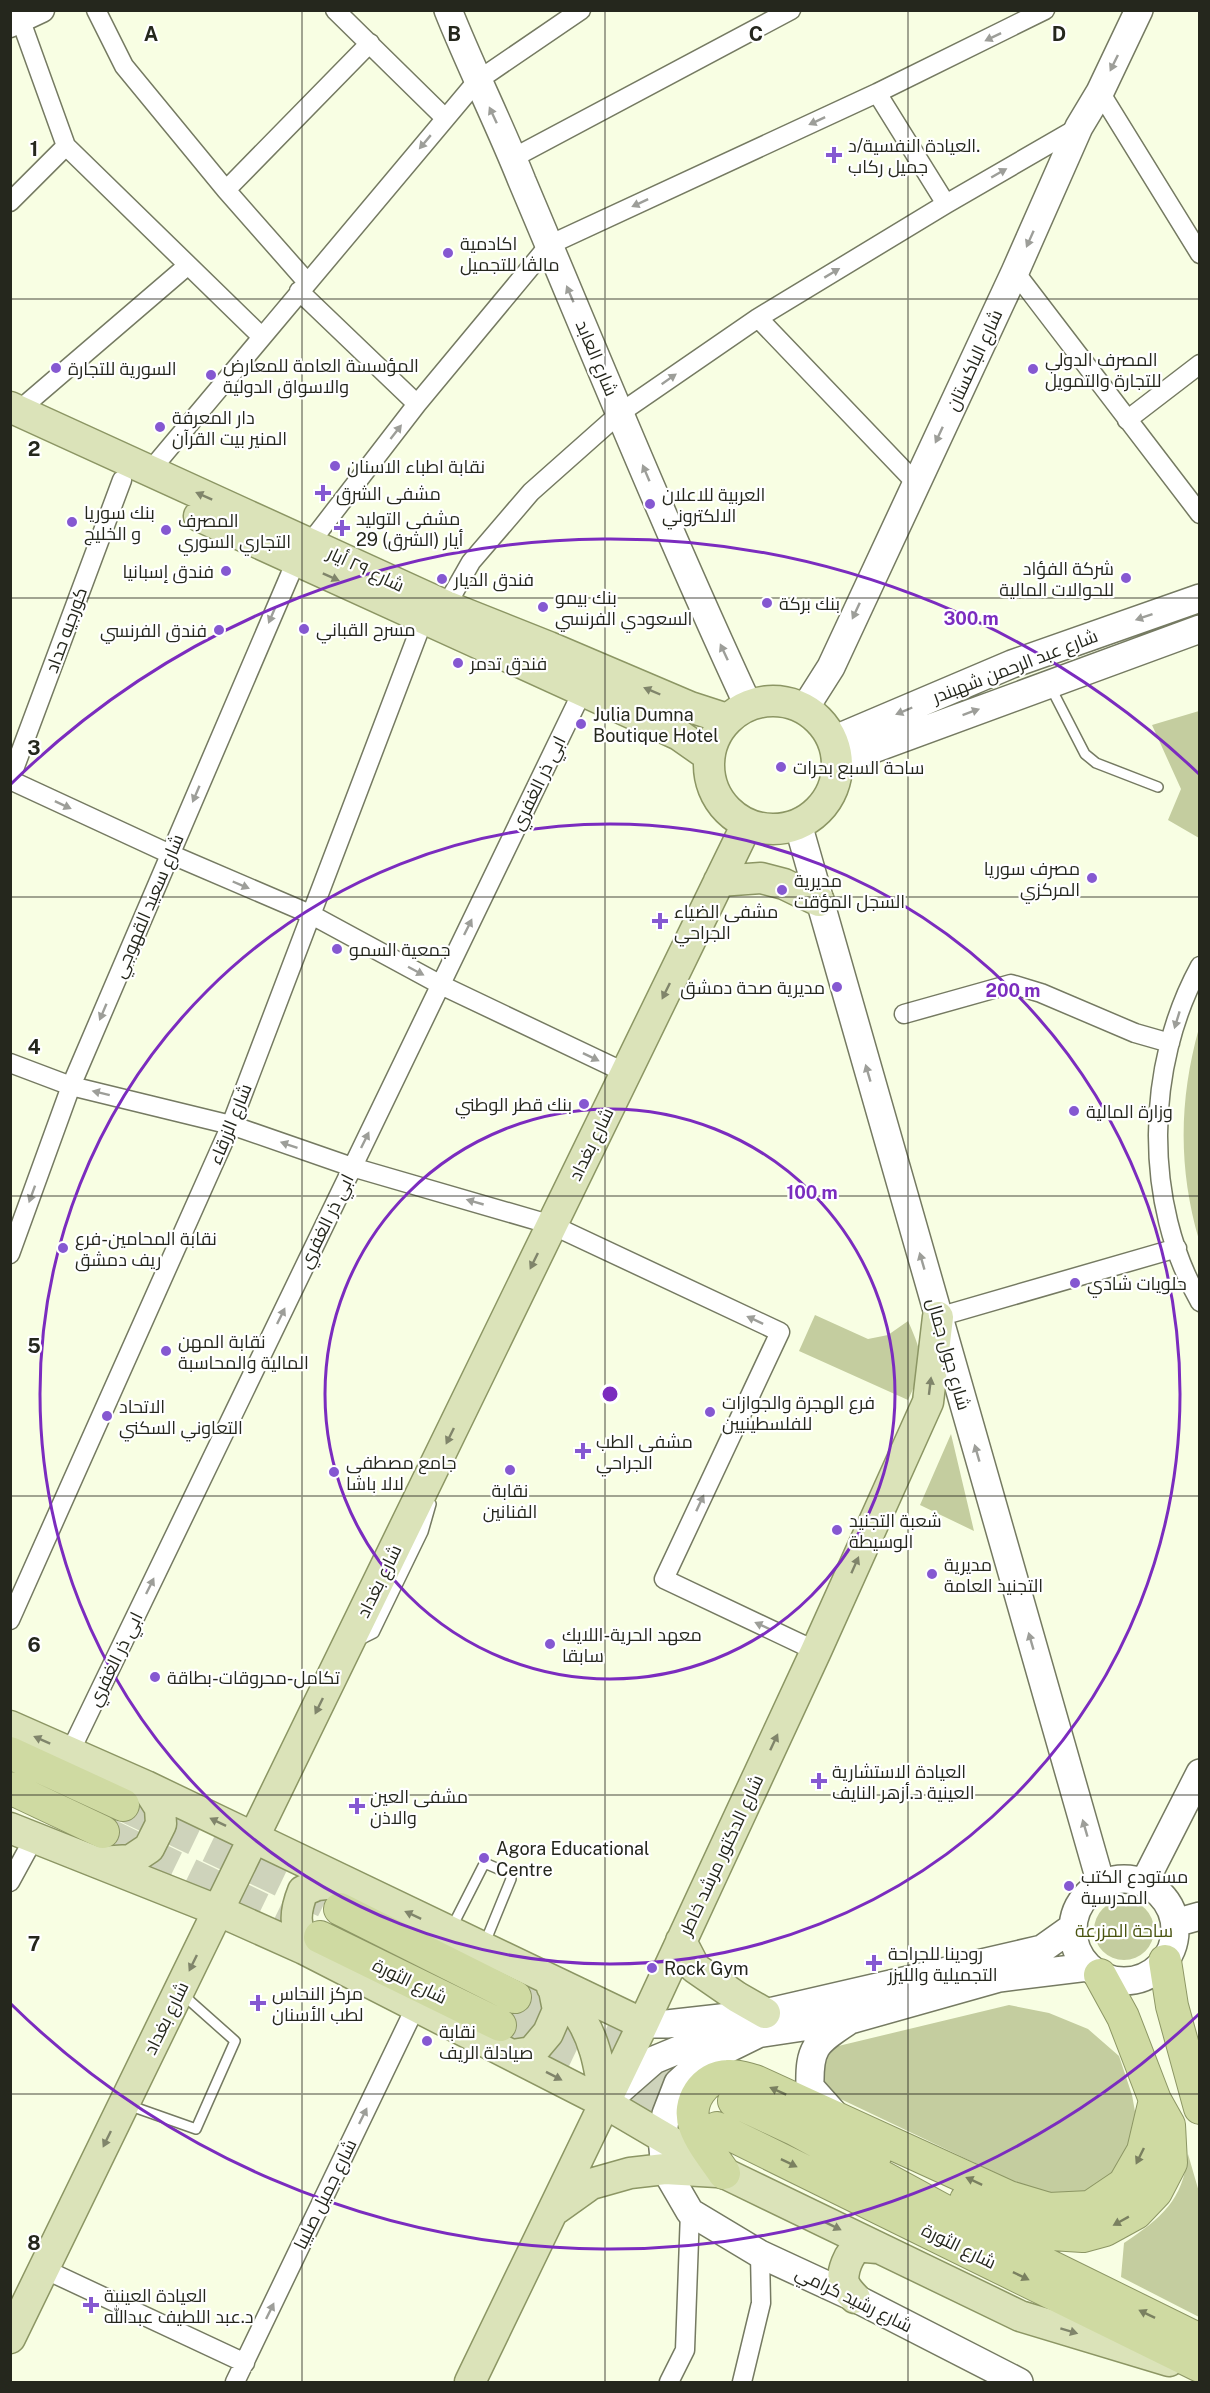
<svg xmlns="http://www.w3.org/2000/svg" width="1210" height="2393" font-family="'Public Sans',Cairo,sans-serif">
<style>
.green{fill:#c4cd9f}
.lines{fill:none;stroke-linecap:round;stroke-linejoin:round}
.trunk-tunnel{stroke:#ced3bb;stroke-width:32;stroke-dasharray:32 16;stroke-linecap:butt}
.service-casing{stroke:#757a62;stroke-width:12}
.minor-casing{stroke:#757a62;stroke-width:21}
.tertiary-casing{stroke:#757a62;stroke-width:27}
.secondary-casing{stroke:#757a62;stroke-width:30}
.primary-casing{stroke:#8c9664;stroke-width:33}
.trunk-casing{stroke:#8c9664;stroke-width:34}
.service{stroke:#fff;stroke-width:9}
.minor{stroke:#fff;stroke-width:18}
.tertiary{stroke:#fff;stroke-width:24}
.secondary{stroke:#fff;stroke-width:27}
.primary{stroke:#dbe3b9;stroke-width:30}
.trunk{stroke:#cfdaa2;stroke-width:32}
.oneway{fill:#9d9e99}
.oneway2{fill:#80856b}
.oneway3{fill:#7a8060}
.grid{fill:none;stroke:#25271d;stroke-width:1.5;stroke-opacity:0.55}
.ring{fill:none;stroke:#7b2cbf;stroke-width:3}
.poi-dot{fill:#8558d1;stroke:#fff;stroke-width:2}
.labels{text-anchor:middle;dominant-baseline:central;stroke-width:4.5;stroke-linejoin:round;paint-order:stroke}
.poi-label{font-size:18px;fill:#25271d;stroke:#fff;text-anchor:start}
.street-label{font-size:18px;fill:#25271d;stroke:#fff}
.park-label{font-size:18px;fill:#4b5511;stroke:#fff}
.grid-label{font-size:20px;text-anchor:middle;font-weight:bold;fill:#25271d;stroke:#fff;stroke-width:4.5;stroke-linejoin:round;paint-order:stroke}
.centre{fill:#7b2cbf;stroke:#fff;stroke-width:3}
.ring-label{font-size:18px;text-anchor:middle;font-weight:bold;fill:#7b2cbf;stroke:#fff;stroke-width:4.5;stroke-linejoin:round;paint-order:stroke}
</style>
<rect width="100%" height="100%" fill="#f8fee3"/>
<path class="green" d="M1199,711H1200L1199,859V838L1168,820L1181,789L1152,725Z
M1199,1028V1240C1178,1168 1179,1100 1199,1028Z
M815,1315L868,1339L888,1335L908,1321C924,1357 925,1364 908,1400L799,1351Z
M951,1434L974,1531L920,1505Z
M1094 1930a30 30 0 1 1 60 0a30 30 0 1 1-60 0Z
M1009,2005L1049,2013L1088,2029L1119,2056L1132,2095L1138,2128L1123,2166L1084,2196L1034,2191L828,2093L822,2073L830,2048Z
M1188,2154L1199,2192V2317L1121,2277L1124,2243C1161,2218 1183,2201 1188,2154Z"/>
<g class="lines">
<path class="trunk-tunnel" d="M123,1805L340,1909
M103,1832L320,1937
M515,1997L709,2089
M500,2025L697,2118"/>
<g class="service-casing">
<path id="service" d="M1050,686L1085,754L1096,763L1158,787
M360,1640L374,1633L423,1532L431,1504
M452,1927L483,1866L487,1864L510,1874L511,1879L484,1945
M128,2105L196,2129L235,2041L181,1993"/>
</g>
<g class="minor-casing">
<path id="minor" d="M17,10L66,146L261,336
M96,10L124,66L226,190L307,282
M335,10L445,118
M1100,92L1200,254
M877,93L946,204
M513,158L791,10
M226,190L370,43
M10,202L66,146
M1015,272L1200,514
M299,291L417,404
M758,318L916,483
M18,411L187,266
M1127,420L1200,364
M149,472L477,81L581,10
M446,606L471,562L531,492L620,413L758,318L946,204L1079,127
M10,780L170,854L310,914L441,985L626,1073
M10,780L122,480
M1200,966C1145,1066 1143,1203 1200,1302
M904,1014L1011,984L1041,993L1135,1033L1170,1043
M10,1063L71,1086L231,1125L352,1167L552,1225L780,1332L664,1579L816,1651
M10,1254L71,1086L296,561L417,404L549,245L877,93L1045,10
M938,1317L1177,1248
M10,1620L231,1125L424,618
M70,1752L583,690
M10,1882L34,1838
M44,2269L245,2363
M235,2382L416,2006
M669,2382L685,2350L690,2212
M742,2382L761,2303L760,2254"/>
</g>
<g class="tertiary-casing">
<path id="tertiary" d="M10,25L42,10"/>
</g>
<g class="secondary-casing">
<path id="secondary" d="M448,10C471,68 499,123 522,181C596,356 668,533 748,705
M805,708L831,667L1015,272L1079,127L1100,92L1139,10
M833,740L1012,664L1200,598
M838,762L1200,629
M798,824L1101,1884
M1073 1930a51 51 0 1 1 102 0a51 51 0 1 1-102 0Z
M1144,1883L1200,1773
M1175,1923L1200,1916
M643,2024H667L765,2013L1042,1949L1073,1927
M758,2034L701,2062L678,2083L666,2114L662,2138L665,2169L690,2212L760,2254L855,2298L1019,2382
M606,2102L654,2060L695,2043L850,2020L999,1978L1088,1967
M836,2116L810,2087C809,2048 815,2043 847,2022"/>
</g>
<g class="primary-casing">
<path id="primary" d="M10,407L446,606L549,647L690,707L727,719
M199,516L651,722L679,735L709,756
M709 765a64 64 0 1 1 128 0a64 64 0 1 1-128 0Z
M719,881L761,878L784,884L819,901
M10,1726L146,1786L643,2024
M10,1828L219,1911L304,1949L605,2103L724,2173L1020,2316L1169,2361
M99,1862L131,1860L149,1848L161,1824L160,1808L146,1786
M681,1941L695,1968L737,1997L765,2013
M304,1949C296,1924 293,1916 303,1891L317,1885L344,1882
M552,1987C558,1994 566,1999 572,2006C595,2034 600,2068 605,2103
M512,2055L532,2052L548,2033L558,2010L554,1990
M556,2209L591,2184L630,2173L665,2169L717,2172
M855,2298C851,2294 846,2288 844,2283C841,2273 849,2252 858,2248C864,2246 872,2248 878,2248
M10,2338L747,824
M470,2382L643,2024L816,1651L928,1402L938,1317"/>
</g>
<g class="trunk-casing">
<path id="trunk" d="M10,1753L123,1805
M10,1788L103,1832
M340,1909L515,1997
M320,1937L500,2025
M1165,1961L1172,2006L1200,2108
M734,2101L794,2129L1011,2247L1200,2340
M717,2128L1200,2366
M794,2129L863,2150L875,2156
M724,2173C714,2158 701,2143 695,2126C686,2103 704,2076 728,2076C737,2075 747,2079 755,2081L1009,2197L1049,2209L1090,2207L1124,2184L1143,2151L1155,2100
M966,2200L1018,2225L1051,2234L1083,2236L1105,2230L1136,2213L1156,2192L1171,2163L1169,2125L1155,2100L1123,2017L1100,1975"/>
</g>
<use href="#service" class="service"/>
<use href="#minor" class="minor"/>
<use href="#tertiary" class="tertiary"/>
<use href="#secondary" class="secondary"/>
<use href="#primary" class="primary"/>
<use href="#trunk" class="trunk"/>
</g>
<defs><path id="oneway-solid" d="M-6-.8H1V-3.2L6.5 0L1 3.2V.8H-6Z" transform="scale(1.5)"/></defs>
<g class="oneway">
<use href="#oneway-solid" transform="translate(993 37) rotate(154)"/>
<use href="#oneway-solid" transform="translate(1114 63) rotate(116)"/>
<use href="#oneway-solid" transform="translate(493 115) rotate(-115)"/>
<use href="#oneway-solid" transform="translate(817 121) rotate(155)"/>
<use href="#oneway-solid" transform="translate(425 142) rotate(130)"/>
<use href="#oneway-solid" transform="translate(999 173) rotate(-30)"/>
<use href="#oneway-solid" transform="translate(640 203) rotate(155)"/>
<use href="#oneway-solid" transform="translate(1030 239) rotate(114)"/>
<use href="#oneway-solid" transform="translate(832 273) rotate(-31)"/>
<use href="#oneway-solid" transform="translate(570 294) rotate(-113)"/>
<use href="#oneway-solid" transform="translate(669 379) rotate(-35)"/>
<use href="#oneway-solid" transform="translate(396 432) rotate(-52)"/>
<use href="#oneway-solid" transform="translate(939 435) rotate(115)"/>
<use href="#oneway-solid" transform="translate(646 473) rotate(-113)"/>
<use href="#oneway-solid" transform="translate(856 611) rotate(115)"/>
<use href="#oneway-solid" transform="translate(272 615) rotate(113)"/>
<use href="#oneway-solid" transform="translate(1144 617) rotate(161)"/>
<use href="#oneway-solid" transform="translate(724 652) rotate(-115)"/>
<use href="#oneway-solid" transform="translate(904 711) rotate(157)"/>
<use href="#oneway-solid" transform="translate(971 712) rotate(-20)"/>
<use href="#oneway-solid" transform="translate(196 794) rotate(113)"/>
<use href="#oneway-solid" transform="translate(63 805) rotate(25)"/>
<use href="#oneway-solid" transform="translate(241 885) rotate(23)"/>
<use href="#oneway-solid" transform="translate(468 927) rotate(-64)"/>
<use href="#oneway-solid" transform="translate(416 971) rotate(28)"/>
<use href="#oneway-solid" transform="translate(103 1012) rotate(113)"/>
<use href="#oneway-solid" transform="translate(1177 1020) rotate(107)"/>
<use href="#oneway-solid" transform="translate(591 1057) rotate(26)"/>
<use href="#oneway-solid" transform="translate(868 1073) rotate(-106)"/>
<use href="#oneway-solid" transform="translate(101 1093) rotate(-166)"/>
<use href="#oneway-solid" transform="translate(365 1140) rotate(-64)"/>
<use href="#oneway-solid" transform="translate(289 1145) rotate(-161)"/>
<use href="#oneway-solid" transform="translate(32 1194) rotate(110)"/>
<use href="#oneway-solid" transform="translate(475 1202) rotate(-164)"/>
<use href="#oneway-solid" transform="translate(922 1261) rotate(-106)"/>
<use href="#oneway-solid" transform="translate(281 1316) rotate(-64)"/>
<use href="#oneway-solid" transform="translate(755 1320) rotate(-155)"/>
<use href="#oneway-solid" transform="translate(977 1453) rotate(-106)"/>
<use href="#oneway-solid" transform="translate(700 1503) rotate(-65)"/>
<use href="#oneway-solid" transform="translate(150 1586) rotate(-64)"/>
<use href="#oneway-solid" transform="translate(763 1626) rotate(-155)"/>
<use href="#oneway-solid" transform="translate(1031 1641) rotate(-106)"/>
<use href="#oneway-solid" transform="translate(1085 1828) rotate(-106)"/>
<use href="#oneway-solid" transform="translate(363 2116) rotate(-64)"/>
<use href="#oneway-solid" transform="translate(270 2311) rotate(-64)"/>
</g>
<g class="oneway2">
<use href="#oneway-solid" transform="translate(204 496) rotate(-156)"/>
<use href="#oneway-solid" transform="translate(331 577) rotate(24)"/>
<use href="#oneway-solid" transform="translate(652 691) rotate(-157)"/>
<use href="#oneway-solid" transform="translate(666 991) rotate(116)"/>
<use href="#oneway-solid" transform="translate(534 1261) rotate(116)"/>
<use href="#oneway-solid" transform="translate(930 1386) rotate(-83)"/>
<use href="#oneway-solid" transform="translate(450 1436) rotate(116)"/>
<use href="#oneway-solid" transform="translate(855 1565) rotate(-66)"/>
<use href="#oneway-solid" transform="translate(319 1706) rotate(116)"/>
<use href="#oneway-solid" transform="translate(42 1740) rotate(-156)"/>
<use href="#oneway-solid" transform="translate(774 1742) rotate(-65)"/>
<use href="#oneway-solid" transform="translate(218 1822) rotate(-154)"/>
<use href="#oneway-solid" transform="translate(413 1915) rotate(-155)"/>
<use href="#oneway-solid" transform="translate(193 1963) rotate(116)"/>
<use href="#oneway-solid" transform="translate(554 2076) rotate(27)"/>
<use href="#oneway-solid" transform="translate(107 2139) rotate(116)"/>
<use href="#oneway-solid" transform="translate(833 2226) rotate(26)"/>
<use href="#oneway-solid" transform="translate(1069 2331) rotate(17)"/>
</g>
<g class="oneway3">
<use href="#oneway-solid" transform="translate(778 2091) rotate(-156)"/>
<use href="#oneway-solid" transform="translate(1140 2156) rotate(116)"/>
<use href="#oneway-solid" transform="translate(789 2163) rotate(26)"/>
<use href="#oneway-solid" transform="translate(974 2181) rotate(-155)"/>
<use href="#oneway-solid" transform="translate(1121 2221) rotate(151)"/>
<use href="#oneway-solid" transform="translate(1021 2276) rotate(26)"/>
<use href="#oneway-solid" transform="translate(1147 2314) rotate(-154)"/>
</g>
<path class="grid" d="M302,10V2382M605,10V2382M908,10V2382M10,299H1200M10,598H1200M10,897H1200M10,1196H1200M10,1496H1200M10,1795H1200M10,2094H1200"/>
<g class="ring">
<circle cx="610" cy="1394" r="285"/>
<circle cx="610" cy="1394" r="570"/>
<path d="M1199 2014A855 855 0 0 1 11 2004M11 784A855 855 0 0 1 1199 774"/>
</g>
<g class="poi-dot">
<path d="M831 146h6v6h6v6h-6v6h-6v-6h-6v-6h6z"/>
<circle cx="448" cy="253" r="6"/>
<circle cx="56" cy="368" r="6"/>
<circle cx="1033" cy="369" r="6"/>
<circle cx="211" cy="375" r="6"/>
<circle cx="160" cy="427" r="6"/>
<circle cx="335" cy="466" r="6"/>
<path d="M320 484h6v6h6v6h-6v6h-6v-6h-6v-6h6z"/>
<circle cx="650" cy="504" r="6"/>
<circle cx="72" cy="522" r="6"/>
<path d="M339 519h6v6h6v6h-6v6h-6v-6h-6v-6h6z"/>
<circle cx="166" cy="530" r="6"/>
<circle cx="226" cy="571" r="6"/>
<circle cx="1126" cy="578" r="6"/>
<circle cx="442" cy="579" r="6"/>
<circle cx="767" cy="603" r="6"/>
<circle cx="543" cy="607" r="6"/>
<circle cx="304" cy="629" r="6"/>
<circle cx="219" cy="630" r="6"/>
<circle cx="458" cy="663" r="6"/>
<circle cx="581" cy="724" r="6"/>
<circle cx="781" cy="767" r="6"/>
<circle cx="1092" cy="878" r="6"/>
<circle cx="782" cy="890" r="6"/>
<path d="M657 912h6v6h6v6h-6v6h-6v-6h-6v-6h6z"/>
<circle cx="337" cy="949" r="6"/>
<circle cx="837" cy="987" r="6"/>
<circle cx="584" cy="1104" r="6"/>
<circle cx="1074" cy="1111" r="6"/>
<circle cx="63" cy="1248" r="6"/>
<circle cx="1075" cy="1283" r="6"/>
<circle cx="166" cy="1351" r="6"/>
<circle cx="710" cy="1412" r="6"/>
<circle cx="107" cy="1416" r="6"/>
<path d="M580 1442h6v6h6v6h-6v6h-6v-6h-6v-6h6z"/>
<circle cx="510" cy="1470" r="6"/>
<circle cx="334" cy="1472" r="6"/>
<circle cx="837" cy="1530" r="6"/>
<circle cx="932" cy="1574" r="6"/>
<circle cx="550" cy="1644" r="6"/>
<circle cx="155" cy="1677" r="6"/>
<path d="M816 1772h6v6h6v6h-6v6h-6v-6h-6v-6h6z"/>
<path d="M354 1797h6v6h6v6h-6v6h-6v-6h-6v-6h6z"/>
<circle cx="484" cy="1858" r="6"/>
<circle cx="1069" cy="1886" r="6"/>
<path d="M871 1954h6v6h6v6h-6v6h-6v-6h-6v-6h6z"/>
<circle cx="652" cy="1968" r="6"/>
<path d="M255 1994h6v6h6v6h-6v6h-6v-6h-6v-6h6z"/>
<circle cx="427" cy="2041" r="6"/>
<path d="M88 2296h6v6h6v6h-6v6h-6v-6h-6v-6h6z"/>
</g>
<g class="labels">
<g class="poi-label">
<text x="848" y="145">العيادة النفسية/د.<tspan x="848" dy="21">جميل ركاب</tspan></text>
<text x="460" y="243">اكادمية<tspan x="460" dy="21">مالڤا للتجميل</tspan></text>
<text x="1045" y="359">المصرف الدولي<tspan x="1045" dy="21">للتجارة والتمويل</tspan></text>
<text x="223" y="365">المؤسسة العامة للمعارض<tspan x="223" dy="21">والاسواق الدولية</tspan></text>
<text x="68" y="368">السورية للتجارة</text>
<text x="172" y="417">دار المعرفة<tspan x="172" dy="21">المنير بيت القرآن</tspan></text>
<text x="347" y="466">نقابة اطباء الاسنان</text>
<text x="336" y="493">مشفى الشرق</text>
<text x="662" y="494">العربية للاعلان<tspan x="662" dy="21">الالكتروني</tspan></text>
<text x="84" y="512">بنك سوريا<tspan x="84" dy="21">و الخليج</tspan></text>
<text x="356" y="518">مشفى التوليد<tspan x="356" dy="21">29 أيار (الشرق)</tspan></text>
<text x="178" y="520">المصرف<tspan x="178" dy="21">التجاري السوري</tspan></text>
<text x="1114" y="568" text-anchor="end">شركة الفؤاد<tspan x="1114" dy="21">للحوالات المالية</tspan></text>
<text x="214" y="571" text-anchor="end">فندق إسبانيا</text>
<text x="454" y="579">فندق الديار</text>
<text x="555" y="597">بنك بيمو<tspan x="555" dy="21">السعودي الفرنسي</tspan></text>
<text x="779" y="603">بنك بركة</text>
<text x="316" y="629">مسرح القباني</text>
<text x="207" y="630" text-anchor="end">فندق الفرنسي</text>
<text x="470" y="663">فندق تدمر</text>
<text x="593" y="714">Julia Dumna<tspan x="593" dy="21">Boutique Hotel</tspan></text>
<text x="793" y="767">ساحة السبع بحرات</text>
<text x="1080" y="868" text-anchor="end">مصرف سوريا<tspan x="1080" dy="21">المركزي</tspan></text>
<text x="794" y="880">مديرية<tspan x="794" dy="21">السجل المؤقت</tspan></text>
<text x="674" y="911">مشفى الضياء<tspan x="674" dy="21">الجراحي</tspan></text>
<text x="349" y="949">جمعية السمو</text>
<text x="825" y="987" text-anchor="end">مديرية صحة دمشق</text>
<text x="572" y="1104" text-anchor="end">بنك قطر الوطني</text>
<text x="1086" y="1111">وزارة المالية</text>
<text x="75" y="1238">نقابة المحامين-فرع<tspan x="75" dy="21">ريف دمشق</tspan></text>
<text x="1087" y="1283">حلويات شادي</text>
<text x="178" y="1341">نقابة المهن<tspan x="178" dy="21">المالية والمحاسبة</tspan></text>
<text x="722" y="1402">فرع الهجرة والجوازات<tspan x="722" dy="21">للفلسطينيين</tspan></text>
<text x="119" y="1406">الاتحاد<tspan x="119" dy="21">التعاوني السكني</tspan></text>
<text x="596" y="1441">مشفى الطب<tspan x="596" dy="21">الجراحي</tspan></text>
<text x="346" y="1462">جامع مصطفى<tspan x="346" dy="21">لالا باشا</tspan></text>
<text x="510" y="1490" text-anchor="middle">نقابة<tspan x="510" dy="21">الفنانين</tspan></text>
<text x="849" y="1520">شعبة التجنيد<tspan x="849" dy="21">الوسيطة</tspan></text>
<text x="944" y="1564">مديرية<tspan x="944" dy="21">التجنيد العامة</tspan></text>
<text x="562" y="1634">معهد الحرية-اللايك<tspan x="562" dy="21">سابقا</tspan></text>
<text x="167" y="1677">تكامل-محروقات-بطاقة</text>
<text x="832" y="1771">العيادة الاستشارية<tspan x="832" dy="21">العينية د.أزهر النايف</tspan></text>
<text x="370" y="1796">مشفى العين<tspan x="370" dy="21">والاذن</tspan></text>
<text x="496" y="1848">Agora Educational<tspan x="496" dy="21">Centre</tspan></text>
<text x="1081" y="1876">مستودع الكتب<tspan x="1081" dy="21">المدرسية</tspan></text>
<text x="888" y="1953">رودينا للجراحة<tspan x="888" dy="21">التجميلية والليزر</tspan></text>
<text x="664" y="1968">Rock Gym</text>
<text x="272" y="1993">مركز النحاس<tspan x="272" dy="21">لطب الأسنان</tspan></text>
<text x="439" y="2031">نقابة<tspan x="439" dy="21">صيادلة الريف</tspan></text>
<text x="104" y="2295">العيادة العينية<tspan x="104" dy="21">د.عبد اللطيف عبدالله</tspan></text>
</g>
<g class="street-label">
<text transform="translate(597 358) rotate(67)">شارع العابد</text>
<text transform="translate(974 360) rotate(-65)">شارع الباكستان</text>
<text transform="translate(366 569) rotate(25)">شارع ٢٩ أيار</text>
<text transform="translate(66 630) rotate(-70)">كورجيه حداد</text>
<text transform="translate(1015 666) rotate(-21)">شارع عبد الرحمن شهبندر</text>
<text transform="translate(538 783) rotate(-64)">ابي ذر الغفري</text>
<text transform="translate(148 906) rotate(-67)">شارع سعيد القهوجي</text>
<text transform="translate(230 1124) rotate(-68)">شارع الزرقاء</text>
<text transform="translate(591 1144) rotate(-64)">شارع بغداد</text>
<text transform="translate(326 1221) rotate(-64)">ابي ذر الغفري</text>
<text transform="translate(949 1354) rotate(74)">شارع جول جمال</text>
<text transform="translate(379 1581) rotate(-64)">شارع بغداد</text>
<text transform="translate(115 1659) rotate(-64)">ابي ذر الغفري</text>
<text transform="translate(721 1855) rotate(-65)">شارع الدكتور مرشد خاطر</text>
<text transform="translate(410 1981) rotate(26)">شارع الثورة</text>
<text transform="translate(166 2018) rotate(-64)">شارع بغداد</text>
<text transform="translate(325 2194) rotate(-64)">شارع جميل صليبا</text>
<text transform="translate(959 2246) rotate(26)">شارع الثورة</text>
<text transform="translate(854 2299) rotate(26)">شارع رشيد كرامي</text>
</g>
<g class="park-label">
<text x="1124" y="1930">ساحة المزرعة</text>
</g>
</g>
<g class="grid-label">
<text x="151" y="41">A</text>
<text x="454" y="41">B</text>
<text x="756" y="41">C</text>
<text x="1059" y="41">D</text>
<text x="34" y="156">1</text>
<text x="34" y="456">2</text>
<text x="34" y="755">3</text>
<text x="34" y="1054">4</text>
<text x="34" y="1353">5</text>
<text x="34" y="1652">6</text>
<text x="34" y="1951">7</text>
<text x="34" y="2250">8</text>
</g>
<circle cx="610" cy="1394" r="9" class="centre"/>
<g class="ring-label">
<text x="971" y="625">300 m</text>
<text x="1013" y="997">200 m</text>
<text x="812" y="1199">100 m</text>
</g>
<rect width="1210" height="2393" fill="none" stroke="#25271d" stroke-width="24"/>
</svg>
